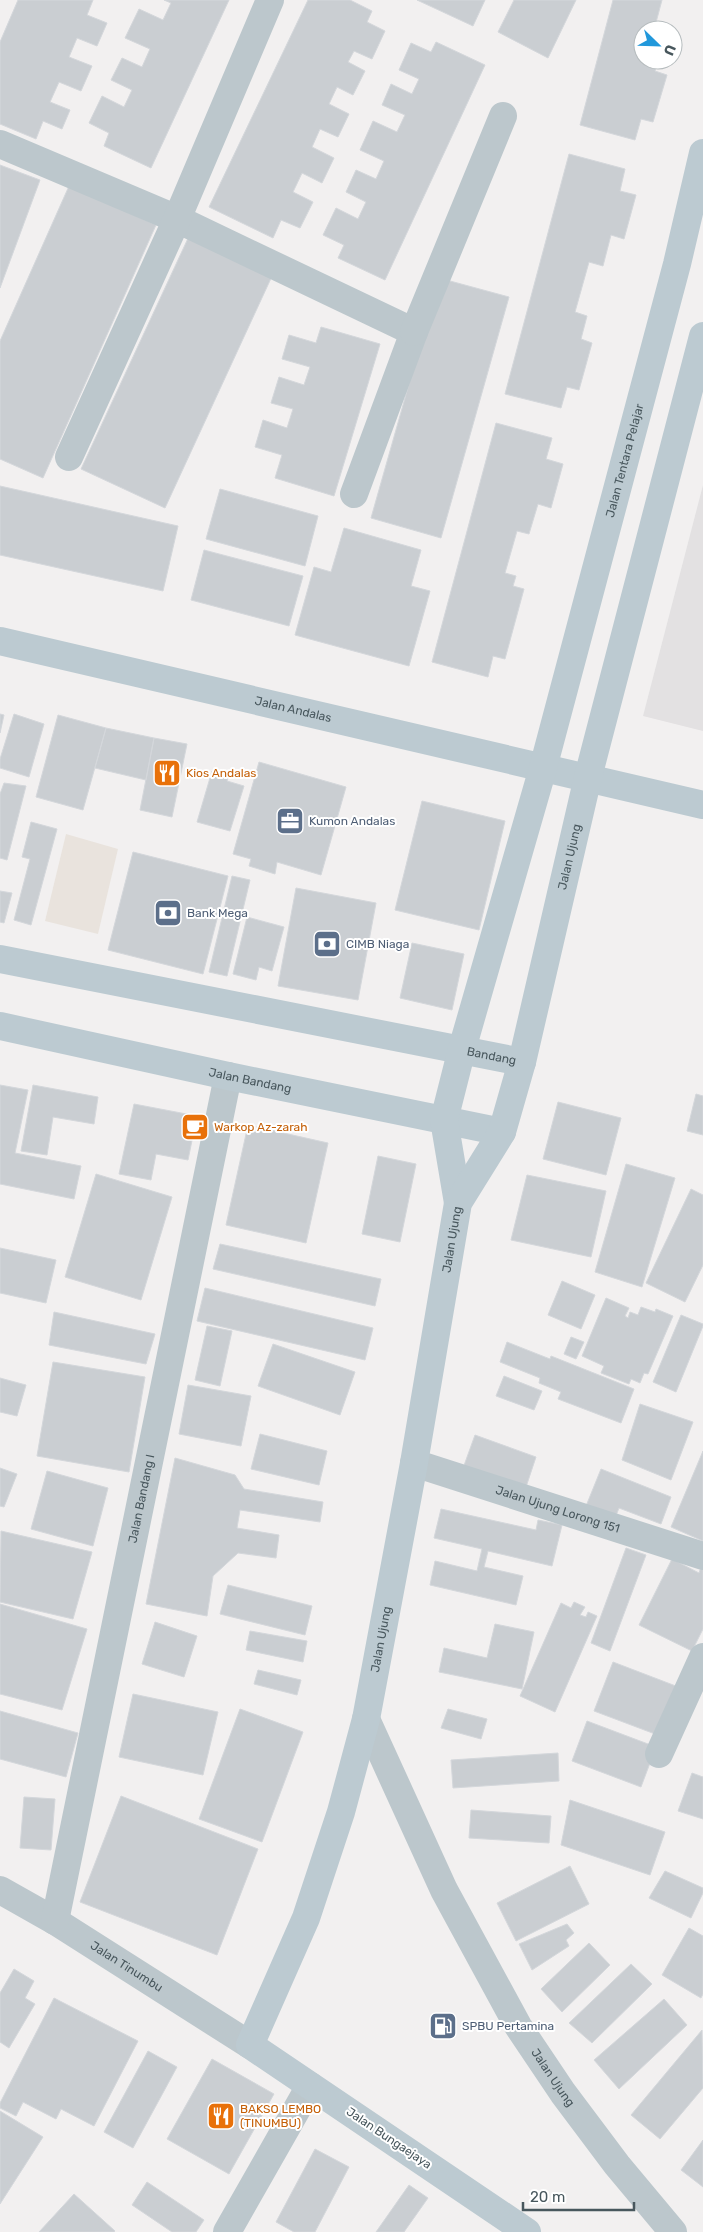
<svg xmlns="http://www.w3.org/2000/svg" width="703" height="2232" font-family="Rubik,sans-serif">
<style>
.commercial{fill:#e9e3dd}
.education{fill:#e3e1e2}
.building{fill:#caced2;stroke:#d4d7db}
.lines{fill:none;stroke-linecap:round;stroke-linejoin:round}
.minor{stroke:#bcc7cc;stroke-width:28}
.secondary{stroke:#bccad1;stroke-width:28}
.labels{text-anchor:middle;dominant-baseline:central;stroke-width:4;stroke-linejoin:round;paint-order:stroke}
.street-label{font-size:12px;fill:#48575d;stroke:#fff}
.food-label{font-size:12px;fill:#c56008;stroke:#fff;text-anchor:start}
.service-label{font-size:12px;fill:#4e5e75;stroke:#fff;text-anchor:start}
</style>
<rect width="100%" height="100%" fill="#f2f0f0"/>
<path class="commercial" d="M66,834L118,849L98,934L45,921Z"/>
<path class="education" d="M703,485V731L643,716Z"/>
<path class="building" d="M18,0H93L87,15L107,23L97,46L77,38L69,57L92,66L81,91L59,82L50,102L70,110L62,129L43,121L36,139L0,124V42Z
M164,0H229L151,168L104,146L109,133L89,123L102,96L124,107L132,90L111,80L122,58L142,67L150,49L125,38L139,9L163,20L171,3Z
M308,0H350L372,11L367,22L385,31L372,59L354,51L348,62L365,71L353,95L337,87L329,104L349,114L338,137L320,129L312,147L334,158L322,183L302,173L293,192L313,202L300,228L281,220L273,238L209,207Z
M417,0H485L473,26Z
M514,0H576L548,58L498,32Z
M613,0H662L654,30H643V60H658L655,71L667,75L653,122L641,119L635,140L580,125Z
M436,42L485,65L385,280L338,258L344,245L323,235L336,208L358,219L366,202L346,192L356,170L376,179L384,161L360,150L373,121L397,132L405,115L382,105L391,84L412,94L419,79L399,70L411,43L431,52Z
M569,154L625,169L620,191L636,195L624,239L611,235L603,266L589,262L575,312L587,316L581,339L592,343L579,390L567,387L561,408L505,394Z
M0,165L40,180L0,288Z
M69,186L156,225L43,478L0,459V341Z
M190,234L273,274L165,508L81,469Z
M439,278L509,297L441,538L371,518Z
M321,327L380,344L334,496L275,478L282,455L255,447L263,420L287,428L293,409L271,403L279,377L304,385L310,367L282,359L289,335L316,343Z
M496,423L552,438L546,459L563,464L551,508L538,504L529,534L517,531L505,573L516,576L513,586L524,589L505,659L493,656L488,677L432,662Z
M0,486L178,526L163,591L0,555Z
M220,489L318,516L305,566L206,539Z
M344,528L421,550L411,586L430,591L409,666L295,635L314,567L331,572Z
M204,550L303,576L289,626L191,600Z
M0,714L4,715L0,733Z
M14,714L44,724L29,777L0,768V759Z
M58,715L106,728L83,810L36,797Z
M106,728L154,738L146,780L95,768Z
M154,738L187,744L172,817L140,810Z
M259,762L346,787L321,875L277,862L275,874L249,866L251,859L233,854Z
M212,771L229,775L227,781L244,786L230,831L197,822Z
M4,783L26,786L7,860L0,858V794Z
M422,801L505,821L479,930L395,910Z
M31,822L57,829L31,925L14,920L30,859L22,857Z
M133,852L228,876L203,974L108,950Z
M232,876L250,880L227,976L209,972Z
M296,888L376,903L358,1000L278,986Z
M0,891L12,893L4,923L0,922Z
M247,917L284,927L272,971L259,967L256,980L233,974Z
M412,943L464,954L452,1010L400,998Z
M0,1085L28,1090L15,1153L81,1166L74,1199L0,1184Z
M33,1085L98,1097L94,1124L53,1117L47,1155L21,1151Z
M696,1094L703,1096V1135L687,1131Z
M558,1102L621,1118L606,1175L543,1159Z
M134,1104L197,1116L188,1160L156,1154L151,1180L119,1174Z
M248,1125L328,1143L306,1243L226,1225Z
M378,1156L416,1164L400,1242L362,1234Z
M626,1164L675,1178L642,1287L595,1272Z
M96,1174L172,1197L141,1300L65,1277Z
M527,1175L606,1191L591,1257L511,1240Z
M691,1189L703,1195V1265L685,1302L646,1283Z
M220,1244L381,1279L375,1306L213,1269Z
M0,1248L56,1260L46,1303L0,1293Z
M562,1281L595,1295L581,1329L548,1315Z
M205,1288L373,1328L365,1360L197,1321Z
M606,1298L629,1308L625,1316L628,1318L630,1312L638,1315L641,1307L655,1312L656,1309L673,1316L648,1374L644,1373L640,1383L631,1379L629,1384L601,1373L604,1366L582,1356Z
M54,1312L155,1334L146,1364L49,1345Z
M681,1315L703,1324V1326L676,1392L653,1382Z
M207,1326L232,1331L220,1386L195,1380Z
M571,1337L584,1342L576,1359L564,1354Z
M507,1342L550,1359L551,1356L634,1389L621,1423L558,1399L561,1392L539,1383L540,1378L500,1362Z
M273,1344L355,1372L340,1415L258,1386Z
M53,1362L145,1377L129,1472L37,1456Z
M504,1376L542,1391L534,1410L496,1396Z
M0,1378L26,1385L17,1416L0,1412Z
M188,1385L251,1396L241,1446L179,1434Z
M640,1404L693,1422L671,1480L622,1460Z
M260,1434L327,1451L319,1485L251,1469Z
M475,1435L536,1457L524,1493L462,1471Z
M703,1451V1541L671,1527Z
M175,1458L235,1475L244,1489L323,1502L320,1522L240,1510L237,1528L279,1535L276,1558L238,1553L213,1576L207,1616L146,1604Z
M0,1468L17,1474L4,1507L0,1506Z
M601,1469L671,1497L661,1524L619,1508L613,1523L584,1511Z
M47,1471L108,1488L93,1546L31,1529Z
M441,1509L536,1530L538,1520L562,1525L552,1566L488,1551L484,1567L523,1576L516,1605L430,1585L435,1561L477,1571L482,1549L434,1538Z
M1,1531L92,1552L73,1619L0,1602Z
M626,1548L646,1555L610,1651L591,1643Z
M672,1559L699,1573L701,1567L703,1568V1629L692,1651L639,1625Z
M228,1585L312,1606L305,1635L220,1614Z
M574,1602L585,1607L580,1615L586,1617L588,1612L597,1616L555,1712L520,1696L561,1603L571,1608Z
M0,1604L87,1629L62,1710L0,1694Z
M155,1622L197,1636L184,1677L142,1664Z
M495,1624L534,1632L522,1689L439,1672L444,1648L487,1658Z
M250,1631L307,1641L303,1662L246,1650Z
M613,1662L681,1688L663,1737L594,1711Z
M258,1670L301,1680L297,1695L254,1684Z
M133,1694L218,1712L203,1775L119,1757Z
M240,1709L303,1732L262,1842L199,1819Z
M448,1709L487,1719L481,1739L441,1728Z
M0,1711L78,1733L66,1777L0,1759Z
M587,1721L656,1747L641,1787L572,1761Z
M558,1753L559,1781L453,1788L451,1760Z
M692,1773L703,1777V1819L678,1811Z
M121,1796L258,1849L217,1955L80,1902Z
M24,1797L55,1799L51,1850L20,1848Z
M570,1800L665,1832L650,1875L561,1845Z
M471,1810L551,1816L549,1843L469,1838Z
M570,1866L589,1904L516,1941L497,1903Z
M665,1871L703,1888V1893L691,1918L649,1898Z
M567,1924L574,1933L566,1940L569,1946L532,1970L519,1944Z
M689,1928L703,1936V1994L701,1998L662,1975Z
M589,1943L610,1965L562,2012L541,1989Z
M631,1964L652,1984L592,2043L569,2023Z
M14,1969L34,1981L25,1998L35,2004L9,2048L0,2042V1993Z
M54,1998L138,2041L94,2126L61,2109L56,2119L23,2102L16,2116L0,2108V2103Z
M664,1999L687,2025L619,2089L594,2060Z
M702,2030L703,2088L660,2139L631,2115Z
M148,2051L177,2067L133,2148L104,2132Z
M212,2059L274,2094L229,2174L167,2139Z
M0,2111L43,2137L0,2204Z
M703,2140V2187L681,2170Z
M315,2149L349,2167L315,2232H294L276,2222Z
M147,2182L204,2220L196,2232H172L132,2205Z
M409,2185L428,2198L404,2232H376Z
M74,2194L115,2231L114,2232H39Z"/>
<g class="lines">
<g class="minor">
<path d="M0,144L177,219L414,332L354,494"/>
<path d="M414,332L503,116"/>
<path d="M69,457L177,219L270,0"/>
<path id="s1" d="M414,1463L703,1556"/>
<path id="s2" d="M366,1719L444,1890L518,2026L563,2093L617,2165L673,2232"/>
<path d="M659,1754L703,1657"/>
<path id="s3" d="M0,1890L55,1921L250,2045"/>
<path id="s4" d="M55,1921L228,1076"/>
<path d="M227,2232L310,2086"/>
</g>
<g class="secondary">
<path id="s5" d="M0,641L703,805"/>
<path id="s6" d="M0,959L522,1062"/>
<path id="s7" d="M0,1026L228,1076L502,1132"/>
<path id="s8" d="M458,1203L444,1120L462,1049L543,768L677,264L703,153"/>
<path id="s9" d="M527,2232L250,2045L306,1918L341,1812L366,1719L414,1463L458,1203L502,1132L522,1062L588,777L703,336"/>
</g>
</g>
<defs>
<g id="restaurant-square" transform="scale(1.4375)"><rect x="-9" y="-9" width="18" height="18" rx="4" fill="#e8710a" stroke="#fff"/><path d="M-5-6h1v4h1v-4h1v4h1v-4h1v5L-1.5 .5V6h-2V.5L-5-1ZM5-6V6H3V1.5H1.5Q1.5-4 5-6Z" fill="#fff"/></g>
<g id="office-square" transform="scale(1.4375)"><rect x="-9" y="-9" width="18" height="18" rx="4" fill="#5c6f8a" stroke="#fff"/><path d="M-6-3h4V-5.5h4V-3h4V5H-6ZM-1-4.5V-3h2v-1.5ZM-6 0V1H6V0Z" fill="#fff"/></g>
<g id="bank-square" transform="scale(1.4375)"><rect x="-9" y="-9" width="18" height="18" rx="4" fill="#5c6f8a" stroke="#fff"/><path d="M-6-4H6V4H-6ZM0-2.3a2.3 2.3 0 1 0 0 4.6a2.3 2.3 0 1 0 0-4.6Z" fill="#fff"/></g>
<g id="cafe-square" transform="scale(1.4375)"><rect x="-9" y="-9" width="18" height="18" rx="4" fill="#e8710a" stroke="#fff"/><path d="M-5.5-4.5H6V0H3Q3 3.5 0 3.5H-2.5Q-5.5 3.5-5.5 0ZM3-3.2v2h1.7v-2ZM-6 4.5H4V6H-6Z" fill="#fff"/></g>
<g id="fuel-square" transform="scale(1.4375)"><rect x="-9" y="-9" width="18" height="18" rx="4" fill="#5c6f8a" stroke="#fff"/><path d="M-5.5-6h7V0h2V4h1.3V-2.5L3-4.5l.8-.8L6-3V5H2.5V1h-1V6h-7ZM-4.2-4.7v3.2H.2V-4.7Z" fill="#fff"/></g>
</defs>
<g fill-rule="evenodd">
<use href="#restaurant-square" x="167" y="773"/>
<use href="#office-square" x="290" y="821"/>
<use href="#bank-square" x="168" y="913"/>
<use href="#bank-square" x="327" y="944"/>
<use href="#cafe-square" x="195" y="1127"/>
<use href="#fuel-square" x="443" y="2026"/>
<use href="#restaurant-square" x="221" y="2116"/>
</g>
<g class="labels">
<g class="street-label">
<text stroke="none"><textPath href="#s8" startOffset="768">Jalan Tentara Pelajar</textPath></text>
<text stroke="none"><textPath href="#s5" startOffset="301">Jalan Andalas</textPath></text>
<text stroke="none"><textPath href="#s9" startOffset="1572">Jalan Ujung</textPath></text>
<text stroke="none"><textPath href="#s6" startOffset="501">Bandang</textPath></text>
<text stroke="none"><textPath href="#s7" startOffset="256">Jalan Bandang</textPath></text>
<text stroke="none"><textPath href="#s9" startOffset="1168">Jalan Ujung</textPath></text>
<text stroke="none"><textPath href="#s4" startOffset="431">Jalan Bandang I</textPath></text>
<text stroke="none"><textPath href="#s1" startOffset="151">Jalan Ujung Lorong 151</textPath></text>
<text stroke="none"><textPath href="#s9" startOffset="762">Jalan Ujung</textPath></text>
<text stroke="none"><textPath href="#s3" startOffset="148">Jalan Tinumbu</textPath></text>
<text stroke="none"><textPath href="#s2" startOffset="405">Jalan Ujung</textPath></text>
<text transform="translate(389 2138) rotate(34)">Jalan Bungaejaya</text>
</g>
<g class="food-label">
<text x="186" y="773">Kios Andalas</text>
<text x="214" y="1127">Warkop Az-zarah</text>
<text x="240" y="2109">BAKSO LEMBO<tspan x="240" dy="14">(TINUMBU)</tspan></text>
</g>
<g class="service-label">
<text x="309" y="821">Kumon Andalas</text>
<text x="187" y="913">Bank Mega</text>
<text x="346" y="944">CIMB Niaga</text>
<text x="462" y="2026">SPBU Pertamina</text>
</g>
</g>
<g transform="translate(658 45) rotate(113)"><circle r="24" fill="#ffffff" stroke="#b6bcbe"/>
<path d="M0-4L9 19L0 12L-9 19Z" fill="#2198db"/>
<text y="-8" font-size="14" font-weight="bold" text-anchor="middle" fill="#48575d">U</text>
</g>
<path d="M523 2202v8h111v-8" fill="none" stroke="#48575d" stroke-width="2.5"/>
<text x="530" y="2202" font-size="15" fill="#48575d" stroke="#ffffff" stroke-width="4" paint-order="stroke">20 m</text>
</svg>
